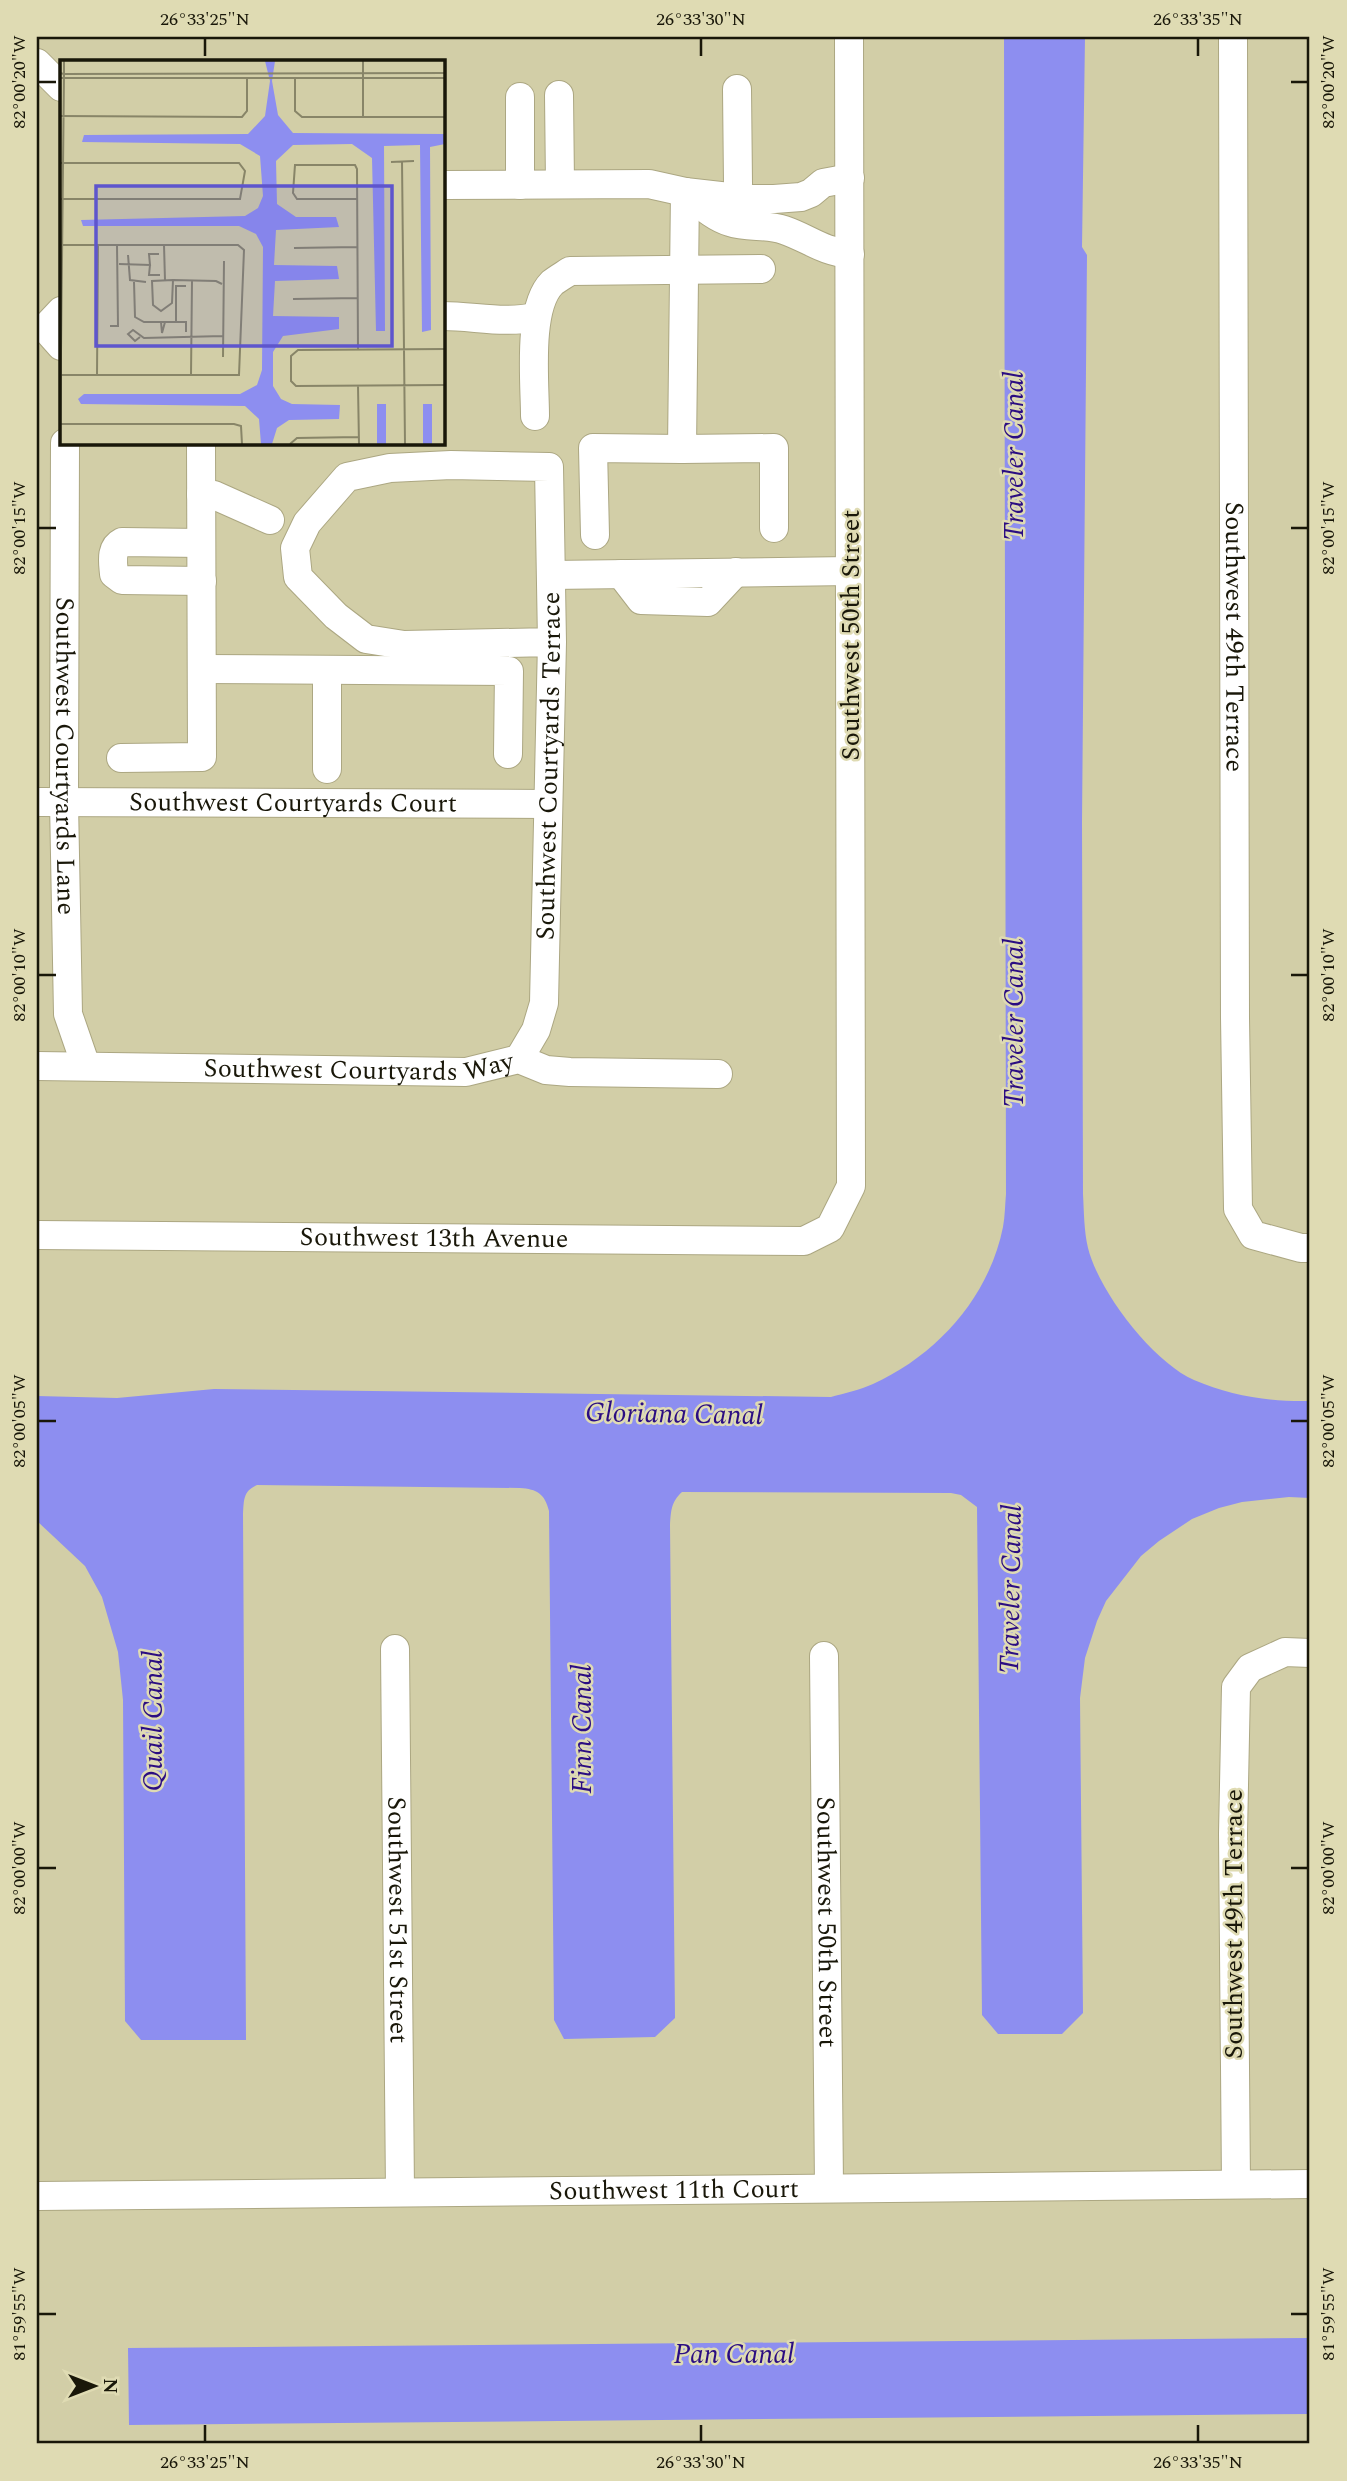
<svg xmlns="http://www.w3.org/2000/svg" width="1347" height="2481" font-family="Spectral,serif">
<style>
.water{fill:#8d8ef0}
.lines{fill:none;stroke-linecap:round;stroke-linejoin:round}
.minor-casing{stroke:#aca782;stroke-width:30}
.minor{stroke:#fff;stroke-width:28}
.ticks{fill:none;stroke:#191709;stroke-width:2.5}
.labels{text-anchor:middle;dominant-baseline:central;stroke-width:5;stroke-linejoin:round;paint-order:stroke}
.street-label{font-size:26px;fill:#191709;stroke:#dfdbb3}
.water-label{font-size:28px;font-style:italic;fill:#2b0d82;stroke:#dfdbb3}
.inset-road{fill:none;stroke:#888568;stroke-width:2}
.view{fill:#5e55cd;fill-opacity:0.15;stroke:#5e55cd;stroke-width:3.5}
.inset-edge{fill:none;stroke:#191709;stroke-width:3.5}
.neatline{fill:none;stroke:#191709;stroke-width:2.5}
.ticks-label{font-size:18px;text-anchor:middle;fill:#191709}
</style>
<rect width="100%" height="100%" fill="#d2cea7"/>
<path class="water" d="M1004,37H1085L1082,247L1087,255L1082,822L1083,1194C1084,1212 1084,1231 1088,1248C1099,1292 1153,1362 1194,1380C1231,1396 1271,1402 1310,1401V1498L1289,1497L1242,1502L1219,1508L1192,1519L1159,1541L1141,1556L1106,1601L1097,1621L1085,1658L1080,1698L1083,2013L1062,2034H998L982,2015L977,1507L961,1495L951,1493L682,1492C671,1502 671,1511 670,1525L675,2018L655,2037L564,2039L554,2020L549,1511C545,1494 537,1489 520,1488L257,1485C243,1491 244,1500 243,1514L246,2040H141L125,2021L123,1700L118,1652L102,1597L85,1566L37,1521V1396L117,1398L214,1389L831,1397C845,1393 860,1390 873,1384C937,1355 989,1297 1003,1227C1005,1216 1005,1205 1006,1194Z
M1310,2338V2414L129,2425L128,2348Z"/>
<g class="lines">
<g class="minor-casing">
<g id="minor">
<path id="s1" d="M1233,37L1235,1018L1238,1209L1253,1235L1301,1248H1310"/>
<path d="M37,63L61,87"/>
<path d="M559,95L560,184"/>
<path d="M520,97V185"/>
<path d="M443,185L649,184L685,192L747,199H774L801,197L811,193L823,183L850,178"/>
<path d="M685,192L682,449L774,448V528"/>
<path d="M685,192C699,203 713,217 730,222C747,228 767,224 784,230C810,239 821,251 850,254"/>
<path d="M733,213L738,184L737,89"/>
<path d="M61,311L45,328L61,346"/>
<path d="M443,316C474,316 505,324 535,317"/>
<path d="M535,416C535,382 527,308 552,283C557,279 564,275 570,271L761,269"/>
<path id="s2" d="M65,443L64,802L68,1014L86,1066"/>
<path d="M201,494L214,495L270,520"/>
<path d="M595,535L593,448L682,449"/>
<path d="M201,543L122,542C110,548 113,562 114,574L122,580L202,581"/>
<path d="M621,574L641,600L708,602L736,572"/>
<path d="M551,575L850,571"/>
<path d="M202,669L509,671L508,754"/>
<path d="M327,670V769"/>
<path d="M121,758L202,757L201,443"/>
<path id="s3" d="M37,802L548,804"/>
<path id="s4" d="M519,1059L536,1030L544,1003L552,642L549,467L451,465L390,468L347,477L307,523L295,548L298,577L336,616L366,639L404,645L552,642"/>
<path id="s5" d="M37,1066L466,1072L519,1059L546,1070L570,1072L718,1074"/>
<path id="s6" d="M37,1235L804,1241L830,1228L851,1186L849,37"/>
<path id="s7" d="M395,1649L400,2192"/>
<path id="s8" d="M824,1656L829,2187"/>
<path d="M1236,2184L1233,1834L1236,1687L1250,1668L1285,1652L1310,1653"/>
<path id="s9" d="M37,2196L1310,2184"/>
</g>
</g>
<use href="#minor" class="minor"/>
</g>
<path class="ticks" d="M205,38V56M701,38V56M1198,38V56M38,82H56M1291,82H1308M38,528H56M1291,528H1308M38,975H56M1291,975H1308M38,1421H56M1291,1421H1308M38,1868H56M1291,1868H1308M38,2314H56M1291,2314H1308M205,2425V2442M701,2425V2442M1198,2425V2442"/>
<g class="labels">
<g class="street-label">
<text transform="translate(851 635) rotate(-90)">Southwest 50th Street</text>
<text stroke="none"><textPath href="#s1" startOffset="600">Southwest 49th Terrace</textPath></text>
<text stroke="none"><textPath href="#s2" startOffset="313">Southwest Courtyards Lane</textPath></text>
<text stroke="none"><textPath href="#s4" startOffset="299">Southwest Courtyards Terrace</textPath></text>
<text stroke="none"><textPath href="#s3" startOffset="256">Southwest Courtyards Court</textPath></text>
<text stroke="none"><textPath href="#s5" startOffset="322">Southwest Courtyards Way</textPath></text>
<text stroke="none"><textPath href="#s6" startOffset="397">Southwest 13th Avenue</textPath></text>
<text stroke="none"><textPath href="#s7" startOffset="271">Southwest 51st Street</textPath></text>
<text stroke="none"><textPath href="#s8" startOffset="266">Southwest 50th Street</textPath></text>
<text transform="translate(1234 1924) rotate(-90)">Southwest 49th Terrace</text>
<text stroke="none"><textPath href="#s9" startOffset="637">Southwest 11th Court</textPath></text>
</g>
<g class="water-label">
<text transform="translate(1014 456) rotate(-90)">Traveler Canal</text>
<text transform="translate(1014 1023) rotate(-90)">Traveler Canal</text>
<text transform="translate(674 1414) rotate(1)">Gloriana Canal</text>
<text transform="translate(1011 1589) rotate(-89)">Traveler Canal</text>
<text transform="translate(153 1721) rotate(-90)">Quail Canal</text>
<text transform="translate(582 1729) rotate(-90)">Finn Canal</text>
<text x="734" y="2354">Pan Canal</text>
</g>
</g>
<g transform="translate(60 60)">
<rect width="385" height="385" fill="#d2cea7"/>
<path d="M205,1H215L212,21L218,55L233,73L385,74V84L370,87L371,270L362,272L360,85L324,86L325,271H316L312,98L292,84L233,85L216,101L217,144L236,157H276L279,167L216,170L214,205L277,206L279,219L215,221L213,256L279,257V269L223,276L213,292V326L221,339L232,344L280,345L279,359L229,360L217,368L212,384H201L199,359L185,346L21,344L18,339L24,334H180L197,325L202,310L203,187L196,174L179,166H23L21,160L185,156L198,148L203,136L200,96L180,84L22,82L24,75L188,74L205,56L210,21ZM317,344H326V384H317ZM363,344H372V384H363Z" fill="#8d8ef0"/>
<path class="inset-road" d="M4,1V14L385,13M303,1V57M0,13L4,14L0,384M0,18H385M235,18V51L242,57H385M0,56L182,57L187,51V18M342,101L345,384M331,102L354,101M0,103H179L185,111L180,139H0M297,139H237L233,133L235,105H295L297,109L298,290M0,185H178L184,190L179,315H0M104,185L105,220M234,188L297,187M68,195L70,220L86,222M59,204L90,205L89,194H99M90,205L89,215H100M113,220L112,243L101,251L93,245L92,221L113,220L156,221L162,224M74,222L75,257L84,262H126V272M233,239L298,238M101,262L102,273L105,262M116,262V226H126M50,266H58L57,185M80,277L75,281L68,274L73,270L84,278L163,276M385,289L238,290L231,296V321L236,326L385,325M163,297L164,201M37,315L38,185M131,315L132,221M298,326L299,384M0,364H174L181,366L182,384M230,384L237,378L299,377"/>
<path class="view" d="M36,126H332V286H36Z"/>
<rect width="385" height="385" class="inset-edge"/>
</g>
<rect width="1347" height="2481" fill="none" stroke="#dfdbb3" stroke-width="77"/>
<g transform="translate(94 2386) rotate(90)" stroke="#dfdbb3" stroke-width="5" paint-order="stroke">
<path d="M0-5L12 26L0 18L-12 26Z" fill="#191709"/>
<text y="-10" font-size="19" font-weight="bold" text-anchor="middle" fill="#191709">N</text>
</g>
<rect x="38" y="38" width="1270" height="2404" class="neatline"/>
<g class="ticks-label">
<text x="205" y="25">26°33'25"N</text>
<text x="701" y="25">26°33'30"N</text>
<text x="1198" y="25">26°33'35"N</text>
<text transform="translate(1328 82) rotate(-90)" y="6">82°00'20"W</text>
<text transform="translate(19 82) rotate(-90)" y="6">82°00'20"W</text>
<text transform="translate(19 528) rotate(-90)" y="6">82°00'15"W</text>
<text transform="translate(1328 528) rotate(-90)" y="6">82°00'15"W</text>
<text transform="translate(19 975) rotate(-90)" y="6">82°00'10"W</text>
<text transform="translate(1328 975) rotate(-90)" y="6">82°00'10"W</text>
<text transform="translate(1328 1421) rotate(-90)" y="6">82°00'05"W</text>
<text transform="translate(19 1421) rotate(-90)" y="6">82°00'05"W</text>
<text transform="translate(1328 1868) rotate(-90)" y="6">82°00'00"W</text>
<text transform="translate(19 1868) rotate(-90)" y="6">82°00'00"W</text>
<text transform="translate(1328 2314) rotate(-90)" y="6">81°59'55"W</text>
<text transform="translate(19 2314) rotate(-90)" y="6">81°59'55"W</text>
<text x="205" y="2468">26°33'25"N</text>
<text x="701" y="2468">26°33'30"N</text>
<text x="1198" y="2468">26°33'35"N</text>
</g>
</svg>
